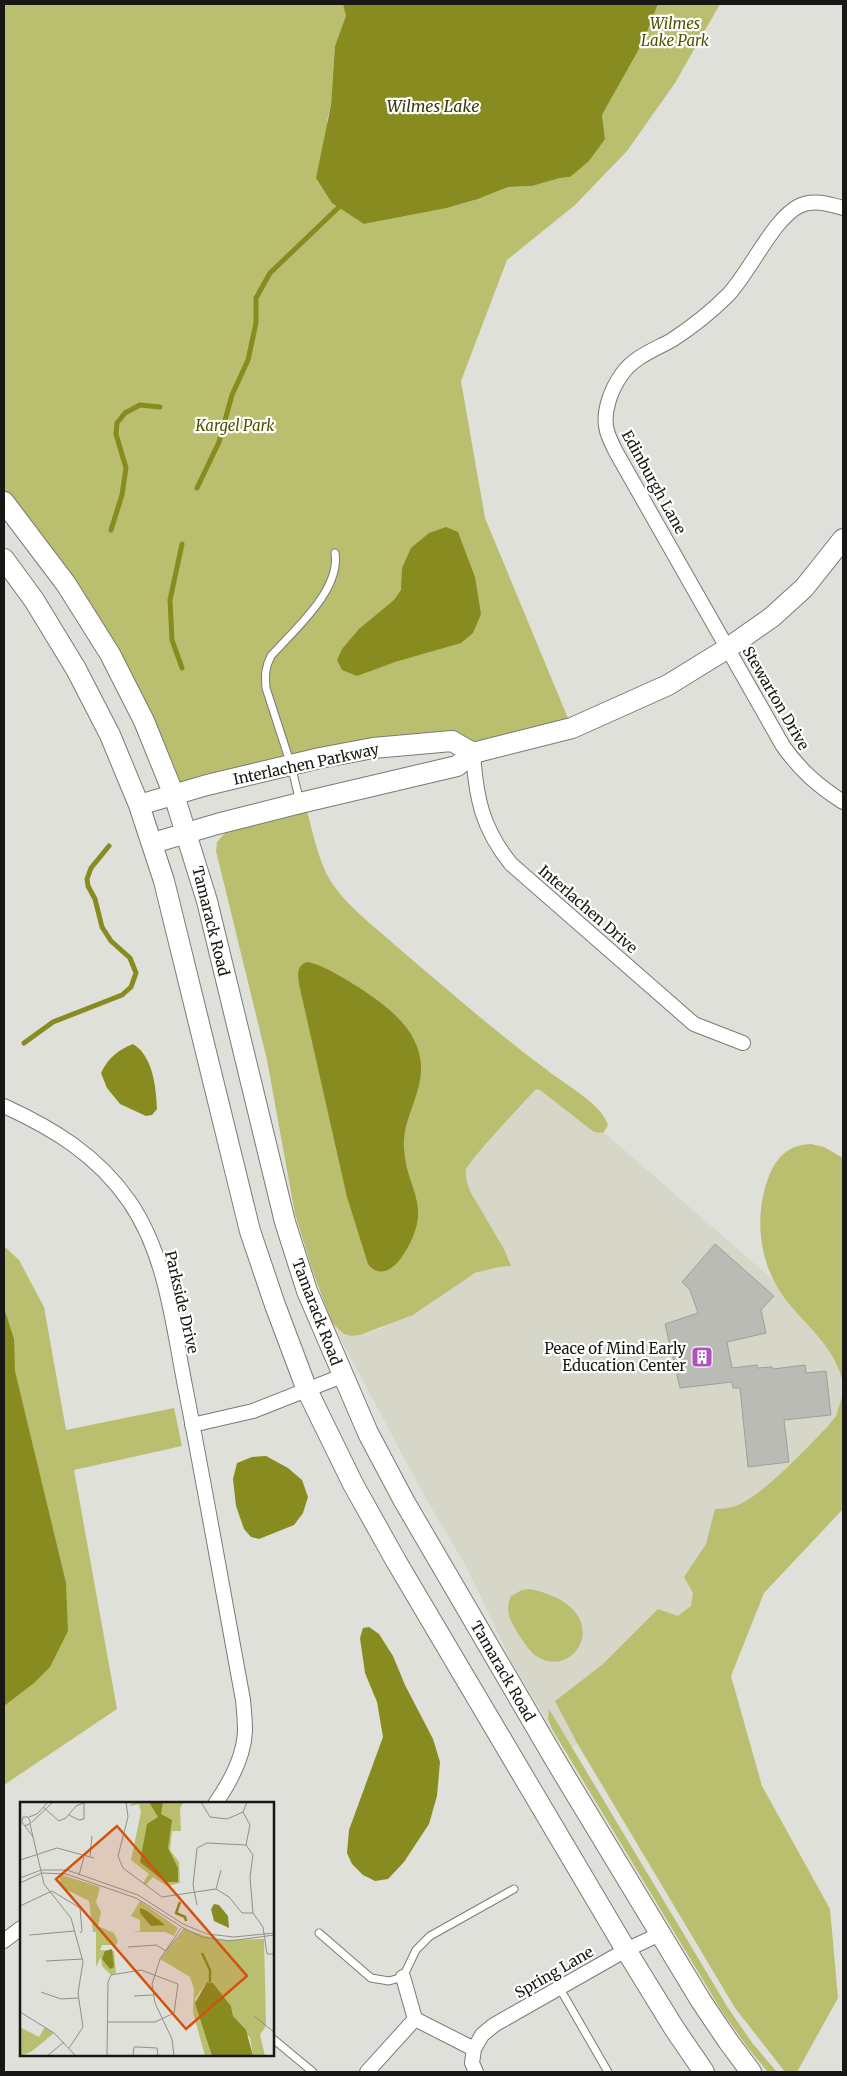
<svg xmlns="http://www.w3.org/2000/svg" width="847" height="2076" font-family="Merriweather,serif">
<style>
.built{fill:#d6d7c9}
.green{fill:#babf6f}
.water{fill:#888b20}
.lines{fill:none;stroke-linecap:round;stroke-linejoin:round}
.stream{stroke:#888b20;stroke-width:5}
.building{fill:#bbbbb5;stroke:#9f9f99}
.lane-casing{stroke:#7a7b75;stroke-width:9}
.street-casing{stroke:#7a7b75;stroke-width:16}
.secondary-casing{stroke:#7a7b75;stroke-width:22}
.lane{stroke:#fff;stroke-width:7}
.street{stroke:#fff;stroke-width:14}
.secondary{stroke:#fff;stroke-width:20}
.labels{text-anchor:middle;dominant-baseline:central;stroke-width:4.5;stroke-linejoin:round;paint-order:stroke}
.park-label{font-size:15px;font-style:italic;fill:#505201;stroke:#fffffe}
.street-label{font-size:15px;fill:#171715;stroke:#fffffe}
.poi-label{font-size:15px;fill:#171715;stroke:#fffffe;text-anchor:end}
.water-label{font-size:16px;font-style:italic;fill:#37390e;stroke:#fffffe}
.inset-river{fill:none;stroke:#888b20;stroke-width:2.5}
.inset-road{fill:none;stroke:#90908b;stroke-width:1}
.view{fill:#d3520d;fill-opacity:0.15;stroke:#d3520d;stroke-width:2.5}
.inset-edge{fill:none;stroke:#171715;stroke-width:2.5}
</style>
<rect width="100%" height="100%" fill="#e0e0da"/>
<path class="built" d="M529,1067L843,1341V1436L567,1754L512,1663L467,1568L425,1497L332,1323L341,1332L351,1336H357L378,1330L423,1309L462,1281L481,1271L442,1167Z"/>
<path class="green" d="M4,4H343L347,16L335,46L331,105L327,121L364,224L447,208L478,199L508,187L532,186L560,178L570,177L605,139L602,115L643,42L658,4H720L675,83L627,151L575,205L507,260L461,381L485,518L572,728L473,753L452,741L174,795L144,721L4,502Z
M307,811C314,836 319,865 334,886C352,911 380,931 403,952C450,992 497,1033 547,1070C564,1084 602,1104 608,1125L603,1133L594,1132L540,1090L536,1089C525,1101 469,1160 466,1170C465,1178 468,1186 471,1193L504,1249L511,1266L498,1267L475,1273L413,1315L360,1335L351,1336L344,1334L332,1323L313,1272L295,1214L267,1060L216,851L217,842L226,832Z
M811,1144L824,1147L843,1158V1384C837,1351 812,1331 791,1306C760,1271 752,1220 769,1176C777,1156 789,1145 811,1144Z
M4,1246L19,1260L44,1307L66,1430L174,1408L182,1446L74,1470L117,1709L4,1785Z
M843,1394V1509L764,1593L731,1676L762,1786L830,1909L838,1998L797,2072H785L735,2008L577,1743L555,1701L603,1664L658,1609L678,1616L691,1606L693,1593L684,1577L706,1544L715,1509C723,1509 730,1508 738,1505C763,1495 808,1447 828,1426L836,1416Z
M530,1589C620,1608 576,1683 536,1656C529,1651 524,1642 519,1635C511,1622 504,1611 511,1596L522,1590Z
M549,1709L728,2008L753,2044L777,2072H768L748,2048L721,2010L552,1729L548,1719Z"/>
<path class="water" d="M343,4H658L643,42L602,115L605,139L589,161L570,177L560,178L532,186L508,187L478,199L447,208L364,224L332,203L316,178L331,105L335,46L346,16Z
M446,527L458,532L475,577L481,614L473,633L461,643L395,662L357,676L342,670L337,660L342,649L359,629L394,600L401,590L402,568L411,548L429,533Z
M307,962C320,964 333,972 345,979C378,999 423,1027 421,1071C420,1098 402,1121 404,1148C406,1189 432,1203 408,1247C403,1255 399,1263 391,1268C383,1274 374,1272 368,1264L347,1197L299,984C298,975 296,966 307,962Z
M133,1044C153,1056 156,1087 157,1109L152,1115L146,1116L120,1104L107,1088L101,1073C108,1058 118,1050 133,1044Z
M4,1308L14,1339L15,1371L66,1583L68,1631L50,1667L34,1683L4,1706Z
M266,1456L288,1468L302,1480L308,1497L303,1513L294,1525L259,1539L251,1537L244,1529L236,1506L233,1479L237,1463L252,1457Z
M369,1627L379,1634L393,1656L405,1685L433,1739L440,1762L437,1796L429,1824L404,1862L388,1879L375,1881L363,1875L352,1864L347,1853L349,1830L383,1737L377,1702L365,1673L360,1638L363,1628Z"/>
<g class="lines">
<path class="stream" d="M197,488L219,442L232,395L248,360L256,323V298L270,273L339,207
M111,530L122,495L126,468L116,434L117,423L125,413L140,405L160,407
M182,544L170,600L172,640L182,668
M24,1043L53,1022L122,995L131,987L136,973L130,958L111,941L102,927L95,899L88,886L87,879L91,868L109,846"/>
</g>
<path class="building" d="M715,1244L774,1296L761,1310L766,1333L727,1342L732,1368L757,1365V1368L772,1367L773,1369L805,1365L806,1373L826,1371L831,1415L784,1420L789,1462L748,1467L740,1388H733L732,1382L680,1388L665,1324L698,1313L690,1290L682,1282Z"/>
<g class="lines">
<g class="lane-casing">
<path id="lane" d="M300,802L291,765L266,688C265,675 265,667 271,656C294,630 341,590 335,553
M319,1933L371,1978L389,1981L403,1977L416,1950L430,1936L514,1889
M559,1987L608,2072
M272,2038L313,2072"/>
</g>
<g class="street-casing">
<path id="street" d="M843,208C829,204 813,199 799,206C773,219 750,272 728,295C711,312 692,327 672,340C654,350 634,357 622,374C611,389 602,413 607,431C609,438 613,446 616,452L783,746C801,771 817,785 843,802
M473,753C476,798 482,828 511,864L694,1024L743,1043
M4,1106C54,1129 97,1155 129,1201C167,1256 173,1327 186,1391C206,1494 224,1597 243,1700C244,1710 245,1721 245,1731C244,1756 229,1784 215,1804
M192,1425L253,1411L342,1376
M4,1941L21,1928
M403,1977L415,2019L474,2049L472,2063L476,2072
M474,2049L482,2035L494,2025L626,1950L660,1934
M367,2072L415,2019"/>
</g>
<g class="secondary-casing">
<path id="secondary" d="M4,502L66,584L110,654L144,721L174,795L207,901L285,1222L307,1291L368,1433L404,1501L557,1763L701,2001L728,2041L751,2072
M4,559L34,600L76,669L110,735L139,805L164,881L250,1231L275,1305L307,1390L353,1484L396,1561L626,1950L674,2028L704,2072
M139,805L207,785L320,758L373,748L452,741L473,753
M153,843L217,824L300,803L457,766L473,753L572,728L668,685L728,648L772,617L804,588L843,539"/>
</g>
<use href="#lane" class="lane"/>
<use href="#street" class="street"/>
<use href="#secondary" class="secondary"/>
</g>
<defs>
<g id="building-square" transform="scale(1.125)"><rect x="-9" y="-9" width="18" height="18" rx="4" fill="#ae52be" stroke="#fffffe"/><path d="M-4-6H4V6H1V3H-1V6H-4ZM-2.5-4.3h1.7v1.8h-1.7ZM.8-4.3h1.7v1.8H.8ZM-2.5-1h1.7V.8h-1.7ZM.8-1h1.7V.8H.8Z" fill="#fff"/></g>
</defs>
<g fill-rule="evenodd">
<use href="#building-square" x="702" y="1357"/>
</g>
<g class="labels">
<g class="park-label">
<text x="675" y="23">Wilmes<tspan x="675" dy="17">Lake Park</tspan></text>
<text x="235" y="425">Kargel Park</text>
</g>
<g class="street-label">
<text transform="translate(654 482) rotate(61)">Edinburgh Lane</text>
<text transform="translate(776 698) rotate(60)">Stewarton Drive</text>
<text transform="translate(306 764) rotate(-12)">Interlachen Parkway</text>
<text transform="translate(588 909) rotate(41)">Interlachen Drive</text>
<text transform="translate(211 921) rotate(76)">Tamarack Road</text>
<text transform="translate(182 1302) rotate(77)">Parkside Drive</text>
<text transform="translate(317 1312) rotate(69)">Tamarack Road</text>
<text transform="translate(503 1671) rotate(60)">Tamarack Road</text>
<text transform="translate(554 1972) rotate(-30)">Spring Lane</text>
</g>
<g class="poi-label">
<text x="686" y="1348">Peace of Mind Early<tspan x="686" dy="17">Education Center</tspan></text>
</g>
<g class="water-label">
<text x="433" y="106">Wilmes Lake</text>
</g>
</g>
<g transform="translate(20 1802)">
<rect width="254" height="254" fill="#e0e0da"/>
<path d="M114,0H164L160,6L161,29H152L150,48L159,60L160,81L147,84L133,75L126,83L123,81L129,72L111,58L121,10L119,2L109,4ZM39,72L80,85L76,100L81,110L78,124L94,131L98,139L96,143H82L80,148L94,149L96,171L91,173L82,164L81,155L76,165V130H73L69,99L47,88L41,82ZM120,99L158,126L154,134L145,130H112L120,129V118L111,114ZM165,127L198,138L244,137L246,224L240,233L245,254H233L230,236L213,214L211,204L193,181L187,180L175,197L192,254H185L173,210L174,187L170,175L140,157ZM0,225L19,235L25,225L34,231L11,250L0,254Z" fill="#babf6f"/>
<path d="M129,0H143L141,12L152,18L148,46L158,66V80H145L120,60L127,22L138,15ZM194,102L199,103L208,114L209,126L194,119L191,107ZM120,106L127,109L145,123L131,124L120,111ZM92,147L94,165L90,167L82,157L85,149ZM187,180L193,181L211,204L213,214L226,228L233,254H192L175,201Z" fill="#888b20"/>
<path class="inset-river" d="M160,100L156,111L165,115L166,119M182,151L190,168V180"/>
<path class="inset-road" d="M106,0L108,15L98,54L103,66L142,95L196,87L209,95L222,111H233M181,0L190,15L207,17L223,10L227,0M23,5L39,19L46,16L56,4L64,1M223,10L230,23L226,43M49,13L59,18L64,17V0M9,15L17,12L28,0M12,20L33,0M10,22L24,82L51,116L63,160L58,191L63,225L49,246M5,24L11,21L8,15H3L2,20L13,35M70,54L72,34M0,58L37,46L74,56M59,73L64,55M0,76L21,68H47L118,93L163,122L187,132L214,135L254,131M0,81L22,71L46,72L116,96L165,127L182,135L210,139L254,133M196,87L201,68M177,103L173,83L177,46L187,41L226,43L233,53L230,75L233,111L243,125L247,152H254M0,104L32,89L60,106L62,129L60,131M9,133L55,129M108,145L136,143L146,149M146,149L165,126M26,159L63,157M21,190L41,197L58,196M114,194L133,193M0,210L34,231L56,254M234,214L254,230M27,254L44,240M87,254L88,180L91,173L121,168L158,182L154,211L135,220H88M113,254L114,245H119L137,246L138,254M154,254L152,237L135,201L132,182L140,157L161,126"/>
<path class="view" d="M97,24L227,174L166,227L36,77Z"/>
<rect width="254" height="254" class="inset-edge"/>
</g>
<rect width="847" height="2076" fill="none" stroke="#171715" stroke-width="10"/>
</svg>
